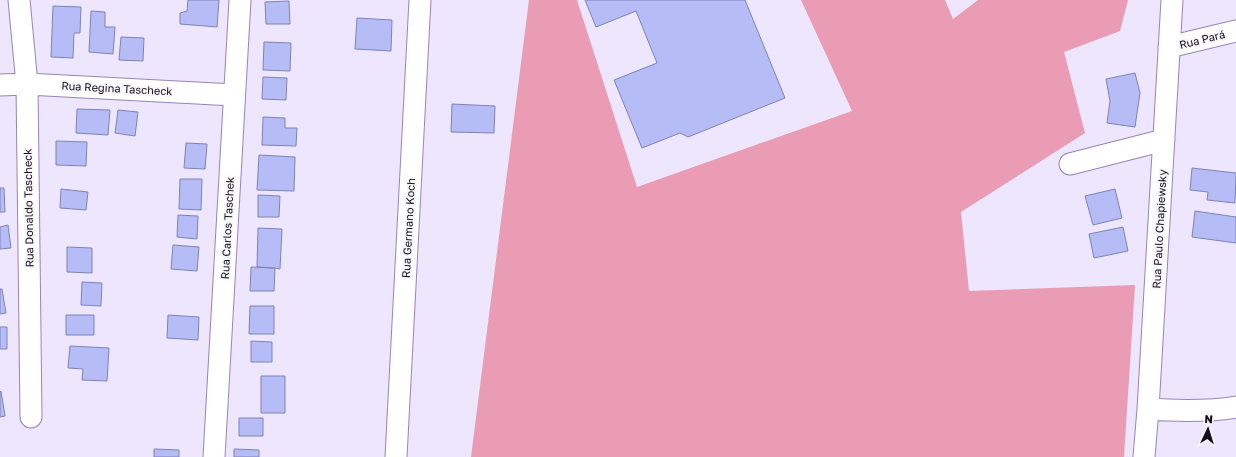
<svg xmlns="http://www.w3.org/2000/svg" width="1236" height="457" font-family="'Golos Text',sans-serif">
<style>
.green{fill:#ea9cb4}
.building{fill:#b6bcf5;stroke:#7e83b8}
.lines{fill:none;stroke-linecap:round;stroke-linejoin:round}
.minor-casing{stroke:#9684b9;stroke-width:23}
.minor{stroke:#fff;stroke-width:21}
.labels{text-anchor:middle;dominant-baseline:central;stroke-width:4;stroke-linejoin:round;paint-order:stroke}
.street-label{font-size:11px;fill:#140d20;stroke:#f7f7f7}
</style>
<rect width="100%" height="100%" fill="#ede6fd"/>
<path class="green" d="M529,0H577L637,187L852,111L801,0H945L953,19L978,0H1128L1120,31L1064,52L1085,133L961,212L969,291L1135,285L1124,457H471Z"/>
<path class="building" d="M188,0H219L217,27L180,24V13L187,11Z
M585,0H745L785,98L688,137L680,133L642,148L614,80L657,63L636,11L596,27Z
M289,1L290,24H266L265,2Z
M53,6L81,7L80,33H74L73,58L51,57Z
M91,11L105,12V27H115L113,54L89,52Z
M357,18L392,20L391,51L355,49Z
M121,37L144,38L143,61L119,60Z
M264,42L291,43L290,71L263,70Z
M1135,73L1140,93L1135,127L1107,123L1110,101L1106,79Z
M263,77L287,78L286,100L262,99Z
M452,104L495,106L494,133L451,132Z
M77,109L110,110L108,135L76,133Z
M118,110L138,112L135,136L115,133Z
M263,117L285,118V128H297L296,146L262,145Z
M56,141L87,142L86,166L56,165Z
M186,143L207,144L205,169L184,168Z
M259,155L295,157L294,191L257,190Z
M1192,168L1236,173L1235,203L1207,200L1208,192L1190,190Z
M180,179H202L201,210L179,209Z
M0,188H4L5,212H0Z
M61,189L88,192L86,210L60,208Z
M1115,189L1122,218L1093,225L1085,196Z
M258,195L280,196L279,217H258Z
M1195,211L1236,217V243L1192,237Z
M178,215L198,216L197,239L177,237Z
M8,225L11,248L0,249V227Z
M1123,227L1128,251L1094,258L1089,234Z
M258,228L282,229L280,269L275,268L257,267Z
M173,245L199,247L197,271L171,269Z
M67,247L92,248V273L67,272Z
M251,267L275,268L274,291H250Z
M82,282L102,283L101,306L81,305Z
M0,289H2L6,313L0,314Z
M250,306H274V334H249Z
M66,315H94V335H66Z
M168,315L199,317L198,340L167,338Z
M0,327H7V349H0Z
M251,341L272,342V362H251Z
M70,346L109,348L107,381L82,380L83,369L68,368Z
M261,376H285V413H261Z
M1,391L5,416L0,417V392Z
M239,418H263V436H239Z
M154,449L179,450V457H154Z
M234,449L259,450V457H234Z"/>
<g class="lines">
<g class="minor-casing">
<path id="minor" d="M19,0L27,84L31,417
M1169,47L1236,31
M0,85L27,84L234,95
M1070,164L1164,140
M1148,409C1178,411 1207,412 1236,407
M214,457L240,0
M396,457L420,0
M1144,457L1148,409L1172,0"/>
</g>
<use href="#minor" class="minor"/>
</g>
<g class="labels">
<g class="street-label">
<text transform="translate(1202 39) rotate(-14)">Rua Pará</text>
<text transform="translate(117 88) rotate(3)">Rua Regina Tascheck</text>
<text transform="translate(28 208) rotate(-91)">Rua Donaldo Tascheck</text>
<text transform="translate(227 228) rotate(-87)">Rua Carlos Taschek</text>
<text transform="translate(408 228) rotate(-87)">Rua Germano Koch</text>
<text transform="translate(1159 229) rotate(-87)">Rua Paulo Chapiewsky</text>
</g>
</g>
<g transform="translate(1208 429) rotate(4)" stroke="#f7f7f7" stroke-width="3" paint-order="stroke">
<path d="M0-3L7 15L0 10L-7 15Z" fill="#140d20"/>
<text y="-6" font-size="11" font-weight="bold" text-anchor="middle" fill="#140d20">N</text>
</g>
</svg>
